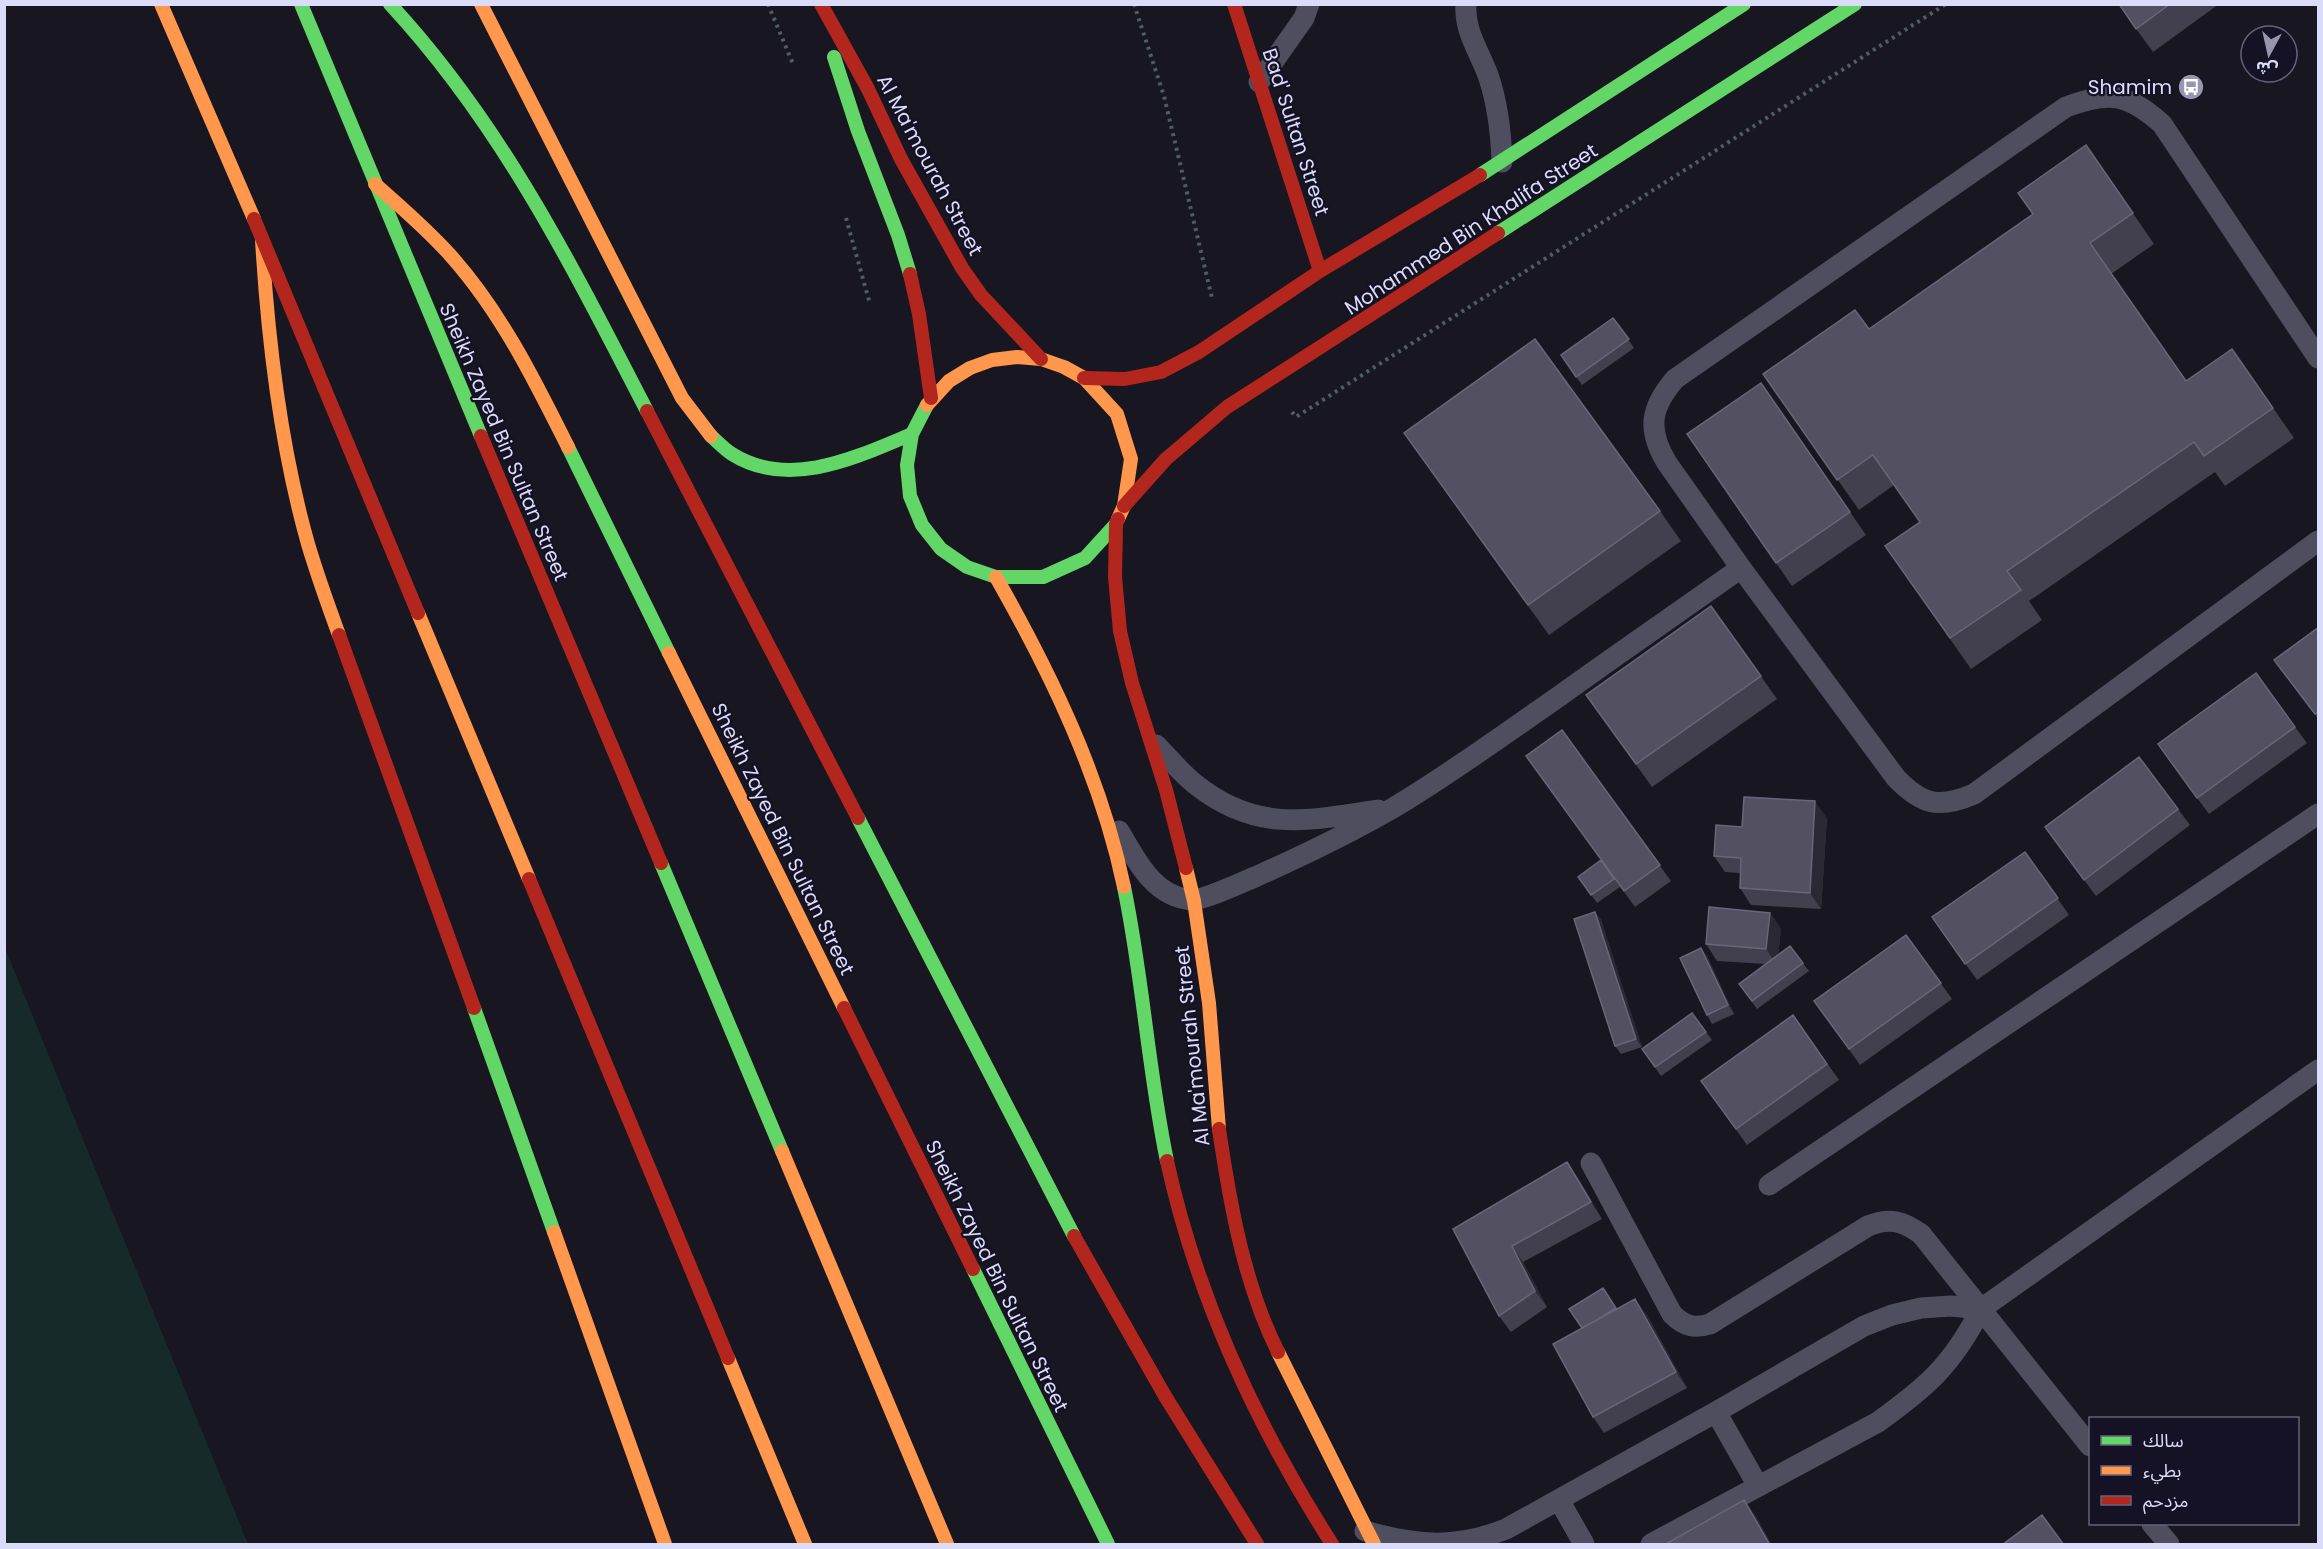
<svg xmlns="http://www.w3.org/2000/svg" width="2323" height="1549" font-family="Poppins,'Noto Sans Arabic',sans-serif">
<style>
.green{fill:#162a29}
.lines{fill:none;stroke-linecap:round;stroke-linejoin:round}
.path{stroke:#4f5c65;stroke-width:4;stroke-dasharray:3 4.5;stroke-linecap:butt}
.lane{stroke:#4e4e5f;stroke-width:21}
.fast{stroke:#63d668;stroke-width:14}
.slow{stroke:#ff974d;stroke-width:14}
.jam{stroke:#b3261e;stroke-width:14}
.wall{fill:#42404f}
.shaded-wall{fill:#2a2834}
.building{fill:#525061;stroke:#686679;stroke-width:1.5}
.labels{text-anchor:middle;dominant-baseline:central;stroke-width:4.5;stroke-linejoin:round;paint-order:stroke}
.poi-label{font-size:20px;fill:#dbdbfa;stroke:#141224;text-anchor:end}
.street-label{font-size:20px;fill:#dbdbfa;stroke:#141224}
</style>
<rect width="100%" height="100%" fill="#181620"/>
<path class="green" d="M5,948L248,1544H5Z"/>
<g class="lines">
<path class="path" d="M768,4L793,64
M1134,4L1164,96L1212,298
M846,218L870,304
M1292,412L1296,417L1946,4"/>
<path class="lane" d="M1466,4C1464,31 1479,51 1488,75C1498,104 1501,131 1502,162
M1259,82L1304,18L1309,4
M2318,358L2162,124C2127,93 2109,91 2066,107L1675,379C1650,408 1647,430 1667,463L1741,568L1896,778C1922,805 1939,809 1974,794L2318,541
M1156,745C1169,758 1181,773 1195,784C1256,833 1308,821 1378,810
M1119,831C1137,861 1153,896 1191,900C1202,901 1243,882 1255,877C1302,856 1348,834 1393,808C1447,776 1499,738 1551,702C1614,657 1677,613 1741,568
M1591,1163L1672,1314C1684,1326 1694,1329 1710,1324L1868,1226C1889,1217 1903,1221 1921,1234L2090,1446
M1769,1185L2318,814
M1716,1412L1758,1486
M1559,1500L1584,1544
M2152,1524L2169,1544
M1365,1531C1417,1546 1456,1549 1506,1529L1716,1412L1864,1326L1892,1315L1921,1308L1951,1306L1981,1309
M1651,1544L1878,1422C1928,1386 1952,1365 1981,1309L2318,1070"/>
<path class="fast" d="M301,4L481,436
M390,4C502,125 572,266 647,411
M834,57L858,131L898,235L910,274
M1480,175L1744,4
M1498,233L1855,4
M927,405L912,434L907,465L910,496L922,525L941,549L967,567L996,577H1043L1085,558L1116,524
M711,436C718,442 724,449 732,454C789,490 857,457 912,434
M568,447L669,653
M858,818L1074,1236
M661,863L782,1151
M1124,887C1143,978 1148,1070 1167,1161
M474,1008L554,1232
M973,1269L1108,1544"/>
<path class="slow" d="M161,4L254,219
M481,4L682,398L711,436
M375,184C401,207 428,230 451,256C501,312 535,381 568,447
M262,240C268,342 280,445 308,544C317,574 328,605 339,635
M927,405L949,381L970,368L992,360L1017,357L1041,359L1064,367L1084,378L1117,414L1131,459L1124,506L1118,519
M996,577C1051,674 1101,777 1124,887
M418,613L529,879
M669,653L844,1008
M1186,868L1194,901L1209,1003L1219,1129
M782,1151L947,1544
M554,1232L665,1544
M1278,1352L1374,1544
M728,1358L805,1544"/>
<path class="jam" d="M821,4L868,89L901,159L962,268L981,295L1041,359
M1234,4L1320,271
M254,219L418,613
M910,274L919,314L931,398
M1084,378L1125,379L1161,372L1199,352L1320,271L1480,175
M647,411L858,818
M481,436L661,863
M1124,506L1166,459L1227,407L1498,233
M1118,519L1116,524L1115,577L1120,631L1132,683L1166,790L1186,868
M339,635L474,1008
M529,879L728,1358
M844,1008L973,1269
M1219,1129C1230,1204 1244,1284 1278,1352
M1167,1161C1197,1299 1256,1425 1332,1544
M1074,1236L1165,1396L1257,1544"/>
</g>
<path class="wall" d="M2118,4H2219L2153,52Z
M2086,145L2154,244L2111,274L2186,381L2232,349L2294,438L2225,486L2215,472L2029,601L2042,620L1971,669L1885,546L1920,522L1894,485L1859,510L1763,374L1869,329L2033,215Z
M1613,318L1634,348L1582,385L1561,355Z
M1761,383L1866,535L1792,586L1687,434Z
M1404,433L1660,511L1681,541L1549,635Z
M1711,606L1777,699L1652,787L1586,695Z
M2319,627V720L2274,660Z
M2295,727L2307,743L2209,814L2169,760Z
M1562,730L1671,881L1635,907L1526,756Z
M2178,809L2190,825L2096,896L2045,827Z
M1827,818L1821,909L1751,905L1740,888V873L1725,872L1714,856Z
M2025,852L2069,915L1977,980L1932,917Z
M1601,860L1620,887L1597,903L1578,877Z
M1595,912L1601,920L1642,1047L1621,1054L1615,1046Z
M1770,913L1781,929L1778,955L1790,946L1809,971L1757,1009L1739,984L1766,964L1717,961L1706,944Z
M1906,935L1952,999L1860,1065L1814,1001Z
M1707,956L1734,1014L1712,1024L1707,1015Z
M1692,1013L1712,1040L1661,1076L1642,1049Z
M1793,1015L1839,1080L1747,1145L1701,1081Z
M1578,1178L1602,1219L1523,1262L1547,1307L1511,1332L1499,1316L1453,1229Z
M1603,1288L1617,1309L1647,1315L1687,1388L1604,1433L1593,1417L1582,1328Z"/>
<path class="shaded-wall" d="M1815,801L1827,818L1821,909L1810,893Z
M1595,912L1601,920L1642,1047L1636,1039Z
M1770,913L1781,929L1777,965L1766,949Z
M1701,948L1707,956L1734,1014L1728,1005Z
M1567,1162L1578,1178L1602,1219L1591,1202Z
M1512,1246L1523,1262L1547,1307L1535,1291Z
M1635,1299L1647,1315L1687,1388L1676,1372Z
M1744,1500L1756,1516L1772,1545H1770Z"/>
<path class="building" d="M2119,4H2170L2136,29Z
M2086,145L2133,213L2090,243L2186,381L2232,349L2273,408L2204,456L2194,442L2007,571L2021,590L1950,638L1885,546L1920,522L1873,455L1837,480L1763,374L1855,310L1869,329L2033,214L2018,193Z
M1613,318L1629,339L1576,377L1561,355Z
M1535,339L1660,511L1528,605L1404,433Z
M1761,383L1850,512L1776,563L1687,434Z
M1711,606L1761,676L1636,764L1586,695Z
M2319,627V711L2315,714L2274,660Z
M2256,673L2295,727L2197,798L2158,744Z
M1562,730L1660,865L1624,891L1526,756Z
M2139,757L2178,809L2084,880L2045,827Z
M1744,797L1815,801L1810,893L1740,888L1741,858L1714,856L1716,825L1742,827Z
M2025,852L2058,898L1965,964L1932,917Z
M1601,860L1614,879L1591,895L1578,877Z
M1709,907L1770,913L1766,949L1706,944Z
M1595,912L1636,1039L1615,1046L1574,919Z
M1906,935L1941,983L1849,1049L1814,1001Z
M1790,946L1803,963L1752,1001L1739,984Z
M1701,948L1728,1005L1707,1015L1680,958Z
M1692,1013L1706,1032L1655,1067L1642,1049Z
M1793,1015L1827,1064L1736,1129L1701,1081Z
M1567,1162L1591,1202L1512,1246L1535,1291L1499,1316L1453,1229Z
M1603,1288L1616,1308L1597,1320L1582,1328L1569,1309Z
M1635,1299L1676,1372L1593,1417L1553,1344Z
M1744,1500L1770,1545H1664Z
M2042,1515L2064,1545H2002Z"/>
<defs>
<g id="bus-disc" transform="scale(1.35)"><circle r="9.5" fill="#9796ae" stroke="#141224"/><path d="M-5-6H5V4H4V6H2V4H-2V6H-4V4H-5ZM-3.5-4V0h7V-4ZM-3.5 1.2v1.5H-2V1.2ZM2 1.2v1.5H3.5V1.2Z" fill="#fff"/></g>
</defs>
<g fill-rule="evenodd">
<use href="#bus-disc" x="2191" y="87"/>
</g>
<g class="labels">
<g class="poi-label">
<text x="2172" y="87">Shamim</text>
</g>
<g class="street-label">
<text transform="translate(1296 132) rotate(72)">Bad' Sultan Street</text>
<text transform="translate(930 165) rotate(62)">Al Ma'mourah Street</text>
<text transform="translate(1471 229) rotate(-33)">Mohammed Bin Khalifa Street</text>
<text transform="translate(504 442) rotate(67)">Sheikh Zayed Bin Sultan Street</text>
<text transform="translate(783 839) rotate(64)">Sheikh Zayed Bin Sultan Street</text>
<text transform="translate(1192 1046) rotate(-96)">Al Ma'mourah Street</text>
<text transform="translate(997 1276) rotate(64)">Sheikh Zayed Bin Sultan Street</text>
</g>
</g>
<rect width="2323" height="1549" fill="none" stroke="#dbdbfa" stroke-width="12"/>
<rect x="2089" y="1417" width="210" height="108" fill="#141224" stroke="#64627a" stroke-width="1.5"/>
<rect x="2101" y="1436" width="30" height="9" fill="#63d668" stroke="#64627a" stroke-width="1.5"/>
<text x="2143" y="1447" font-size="18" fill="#dbdbfa">سالك</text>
<rect x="2101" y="1466" width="30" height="9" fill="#ff974d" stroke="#64627a" stroke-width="1.5"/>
<text x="2143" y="1477" font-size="18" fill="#dbdbfa">بطيء</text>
<rect x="2101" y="1496" width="30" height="9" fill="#b3261e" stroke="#64627a" stroke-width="1.5"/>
<text x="2143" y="1507" font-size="18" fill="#dbdbfa">مزدحم</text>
<g transform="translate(2269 54) rotate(188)"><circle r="28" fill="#141224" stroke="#64627a" stroke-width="1.5"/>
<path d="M0-4.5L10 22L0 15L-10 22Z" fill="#9796ae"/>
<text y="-9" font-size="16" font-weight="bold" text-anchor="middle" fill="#dbdbfa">ش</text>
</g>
</svg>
